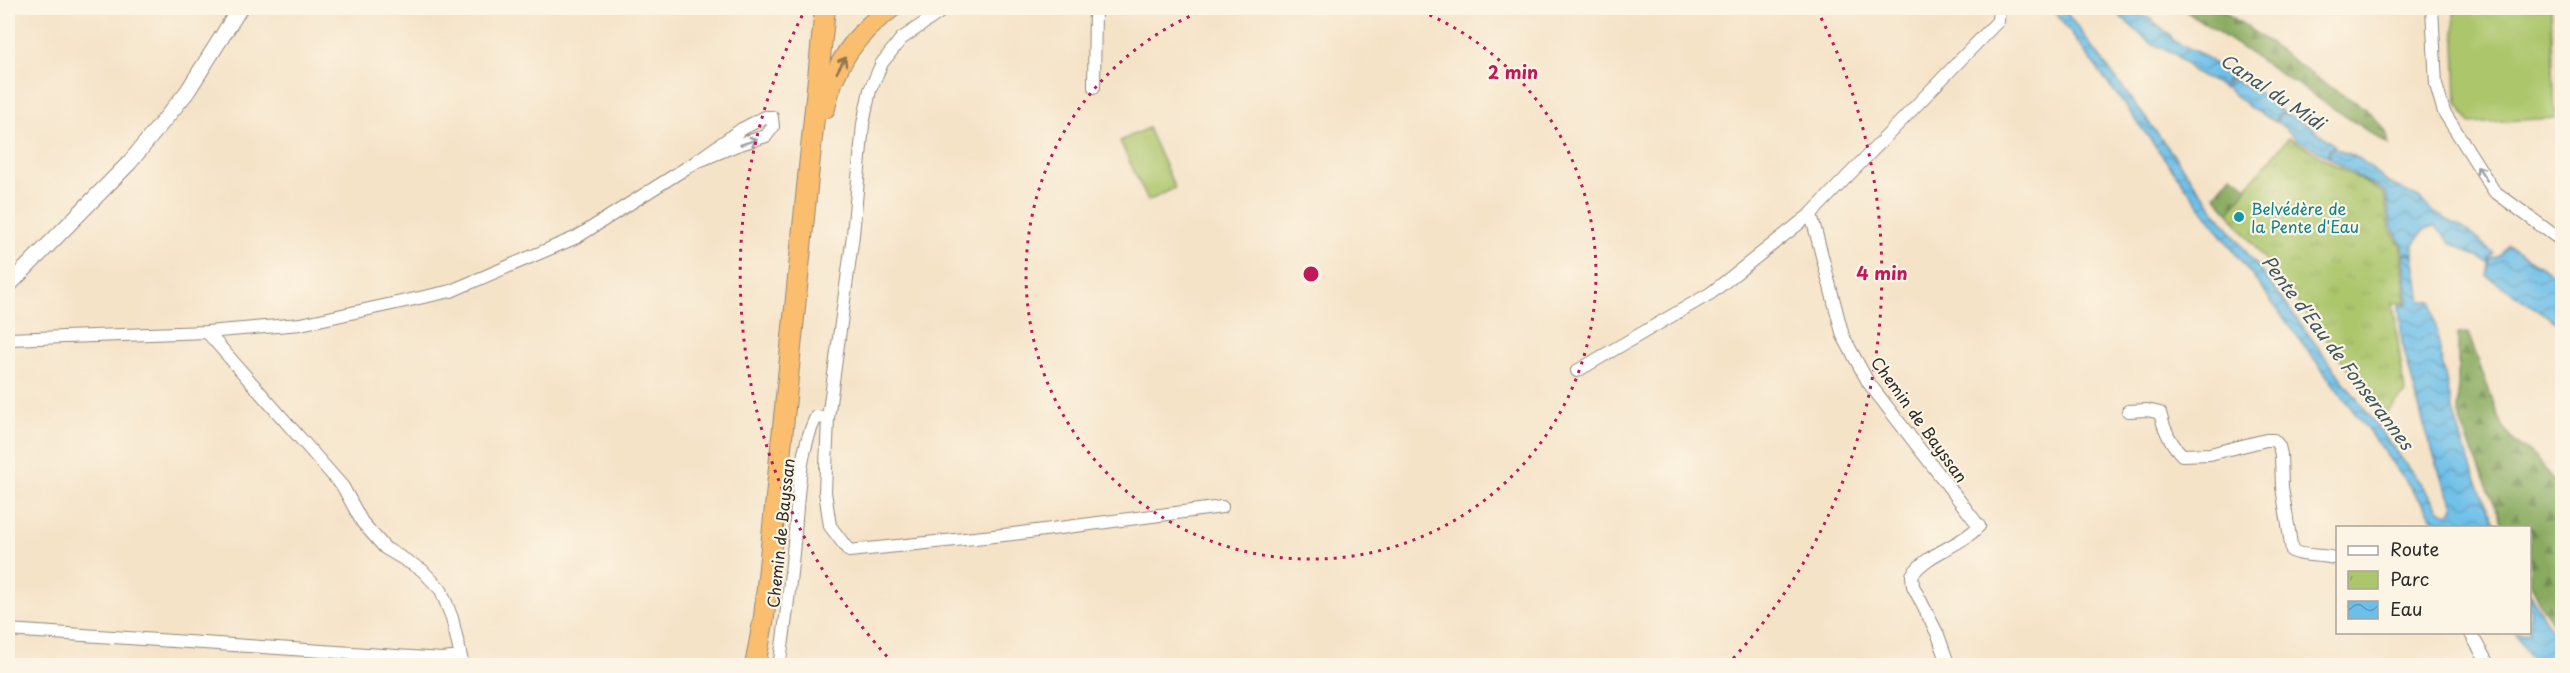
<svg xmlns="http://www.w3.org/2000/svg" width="2570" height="673" font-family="'Playpen Sans',sans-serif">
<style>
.forest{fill:url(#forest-firs);stroke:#5a6b46;stroke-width:1.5}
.park{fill:url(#park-tufts);stroke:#6c784c;stroke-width:1.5}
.garden{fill:#acc66c;stroke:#6c784c;stroke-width:1.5}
.water{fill:url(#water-waves);stroke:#4c758a;stroke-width:1.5}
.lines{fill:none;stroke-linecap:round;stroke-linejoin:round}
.minor-casing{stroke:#90877a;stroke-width:14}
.tertiary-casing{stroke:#90877a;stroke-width:17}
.trunk-casing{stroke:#90877a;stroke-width:22}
.minor{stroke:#fff;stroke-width:12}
.tertiary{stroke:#fff;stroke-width:15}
.trunk{stroke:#fabe6e;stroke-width:20}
.oneway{stroke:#92744c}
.oneway2{stroke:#a0a0a0}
.ring{fill:none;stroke:#c2185b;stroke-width:3;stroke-dasharray:3 6}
.culture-dot{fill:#0f9aa8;stroke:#fcf5e5;stroke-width:2}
.labels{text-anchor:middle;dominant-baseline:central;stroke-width:4.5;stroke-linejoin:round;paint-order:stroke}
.culture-label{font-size:16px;fill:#0d838f;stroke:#fcf5e5;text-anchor:start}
.street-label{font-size:16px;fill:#2b2b2b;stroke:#fcf5e5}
.water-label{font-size:18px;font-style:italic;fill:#3f5764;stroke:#fcf5e5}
.centre{fill:#c2185b;stroke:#fcf5e5;stroke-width:3}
.ring-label{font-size:18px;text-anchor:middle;font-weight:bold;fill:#c2185b;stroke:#fcf5e5;stroke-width:4.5;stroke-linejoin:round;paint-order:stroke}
</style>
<defs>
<pattern id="forest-firs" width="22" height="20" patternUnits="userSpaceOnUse" patternTransform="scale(1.5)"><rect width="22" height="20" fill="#89ab60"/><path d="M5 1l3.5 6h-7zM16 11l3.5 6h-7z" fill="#708b4f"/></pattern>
<pattern id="park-tufts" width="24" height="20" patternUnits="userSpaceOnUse" patternTransform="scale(1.5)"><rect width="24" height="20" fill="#acc66c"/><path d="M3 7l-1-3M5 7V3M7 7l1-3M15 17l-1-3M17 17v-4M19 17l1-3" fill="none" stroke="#94aa5e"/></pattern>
<pattern id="water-waves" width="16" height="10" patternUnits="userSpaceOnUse" patternTransform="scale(1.5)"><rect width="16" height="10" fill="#6dbfe9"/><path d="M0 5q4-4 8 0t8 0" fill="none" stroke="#5a9bbd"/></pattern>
</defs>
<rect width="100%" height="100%" fill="#fcf5e5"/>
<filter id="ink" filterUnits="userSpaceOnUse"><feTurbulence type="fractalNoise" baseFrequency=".0167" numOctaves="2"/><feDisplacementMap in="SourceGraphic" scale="12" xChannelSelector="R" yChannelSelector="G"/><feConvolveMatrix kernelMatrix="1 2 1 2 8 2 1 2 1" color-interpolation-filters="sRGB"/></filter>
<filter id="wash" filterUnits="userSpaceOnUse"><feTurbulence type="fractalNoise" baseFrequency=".008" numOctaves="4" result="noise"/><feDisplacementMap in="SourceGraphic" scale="24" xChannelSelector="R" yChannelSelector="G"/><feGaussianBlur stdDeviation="1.35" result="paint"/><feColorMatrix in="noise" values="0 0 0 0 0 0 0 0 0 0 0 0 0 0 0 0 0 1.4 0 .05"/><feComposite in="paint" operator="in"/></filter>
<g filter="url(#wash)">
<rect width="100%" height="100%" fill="#f5e3c8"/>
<path class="forest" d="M2181 8H2218L2246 26 2328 86 2365 108 2386 131 2389 145Z
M2231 175 2243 183 2251 193 2229 213 2215 195Z
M2468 333 2502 426 2514 441 2535 457 2557 485 2562 486V636L2541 605 2530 582V528L2504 527 2461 424 2458 408V334Z"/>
<path class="park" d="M2289 137 2384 194 2389 228 2401 246 2406 302 2393 303 2405 394 2384 415 2229 213 2250 183Z"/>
<path class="garden" d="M2454 8H2551L2555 118 2470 123 2457 103Z
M1148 128 1175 188 1148 201 1120 141Z"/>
<path class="water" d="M2052 8H2063L2441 511 2447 514 2453 510 2454 505 2442 480 2424 425 2402 342 2399 305 2408 303 2404 256 2409 253 2414 256 2421 301H2432C2444 384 2459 451 2497 527H2440Z
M2127 9 2149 18 2169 34 2173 41 2203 55 2231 77 2225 81 2224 88 2193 71 2174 53 2149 42 2121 17 2122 11Z
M2231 79 2256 90 2278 110 2280 109 2282 112 2277 115 2276 122 2252 109 2226 88 2227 82Z
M2283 113 2309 125 2335 146 2329 149 2328 156 2297 139 2278 122V116Z
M2335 148 2360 159 2387 182 2419 198 2433 212 2464 229 2494 253 2489 258V263L2451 243 2435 226 2425 229 2414 244V255L2409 252 2404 255 2403 246 2391 226 2386 192 2363 180 2329 157 2330 151Z
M2508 245 2562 280V326L2487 276 2490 259 2500 256Z
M2530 593 2562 648V665H2536L2515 633 2530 632Z"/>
</g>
<g filter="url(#ink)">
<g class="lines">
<defs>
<path id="minor" d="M946 8 901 39 882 63 870 90 863 124 853 235 828 418 825 492 830 526 849 551 1013 534 1222 507
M2432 8 2436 85 2444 112 2494 191 2562 241
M1094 87 1095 8
M1811 214 1843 336 1868 382 1979 526C1960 547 1928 552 1912 575L1913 586 1938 635 1949 666
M207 332 343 487 362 522 385 548 422 570 441 590 452 618 463 666
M8 339 207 332 301 324 451 291 577 237 694 163 742 129 765 117H772L773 127 766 136 737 145 694 163
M1577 371 1711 293 1811 214 1998 21 1999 8
M2128 411 2147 410 2160 413C2164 430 2170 443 2182 455L2210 454 2266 440H2274L2279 446 2281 455 2282 487 2292 551C2307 558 2321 553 2338 559
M8 630 442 659 461 657
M2470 632 2489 666
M779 666C786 625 790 584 794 543 798 502 798 454 816 417L828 418"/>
<path id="tertiary" d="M8 286 130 162 187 92 240 8"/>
<path id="trunk" d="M825 108C833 66 857 32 891 8
M755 666 764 617 825 8"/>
</defs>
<use href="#minor" class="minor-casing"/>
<use href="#tertiary" class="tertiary-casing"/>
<use href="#trunk" class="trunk-casing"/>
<use href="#minor" class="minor"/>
<use href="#tertiary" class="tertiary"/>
<use href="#trunk" class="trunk"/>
</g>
<defs><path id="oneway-shaft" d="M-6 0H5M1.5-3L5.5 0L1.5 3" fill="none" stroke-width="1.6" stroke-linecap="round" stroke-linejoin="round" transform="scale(1.5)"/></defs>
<use class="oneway" href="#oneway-shaft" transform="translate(841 65) rotate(-61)"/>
<g class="oneway2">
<use href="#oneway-shaft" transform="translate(749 142) rotate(-18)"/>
<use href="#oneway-shaft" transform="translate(2482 173) rotate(-123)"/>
</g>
</g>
<g class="ring">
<path d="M1413 8A285 285 0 1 1 1209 8"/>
<path d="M893 663A571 571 0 0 1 805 10M1817 10A571 571 0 0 1 1729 663"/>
</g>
<circle class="culture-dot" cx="2239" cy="217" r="6"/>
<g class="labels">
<g class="culture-label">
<text x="2251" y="208">Belvédère de<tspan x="2251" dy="18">la Pente d'Eau</tspan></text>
</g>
<g class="street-label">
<text transform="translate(1920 419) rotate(54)">Chemin de Bayssan</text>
<text transform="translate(780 533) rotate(-84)">Chemin de Bayssan</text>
</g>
<g class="water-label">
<text transform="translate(2273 91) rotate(34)">Canal du Midi</text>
<text transform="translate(2338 352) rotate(53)">Pente d'Eau de Fonserannes</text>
</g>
</g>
<circle cx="1311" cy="274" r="9" class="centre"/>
<g class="ring-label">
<text x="1513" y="79">2 min</text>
<text x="1882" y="280">4 min</text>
</g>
<rect width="2570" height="673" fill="none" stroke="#fcf5e5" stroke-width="30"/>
<rect x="2336" y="526" width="195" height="108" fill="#fcf5e5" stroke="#a8a49b" stroke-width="1.5"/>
<rect x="2348" y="546" width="30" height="9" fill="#ffffff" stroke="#a8a49b" stroke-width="1.5"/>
<text x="2390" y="556" font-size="18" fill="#2b2b2b">Route</text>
<rect x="2348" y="571" width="30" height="18" fill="url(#park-tufts)" stroke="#a8a49b" stroke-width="1.5"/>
<text x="2390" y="586" font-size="18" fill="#2b2b2b">Parc</text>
<rect x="2348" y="601" width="30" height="18" fill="url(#water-waves)" stroke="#a8a49b" stroke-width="1.5"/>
<text x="2390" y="616" font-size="18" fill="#2b2b2b">Eau</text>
</svg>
